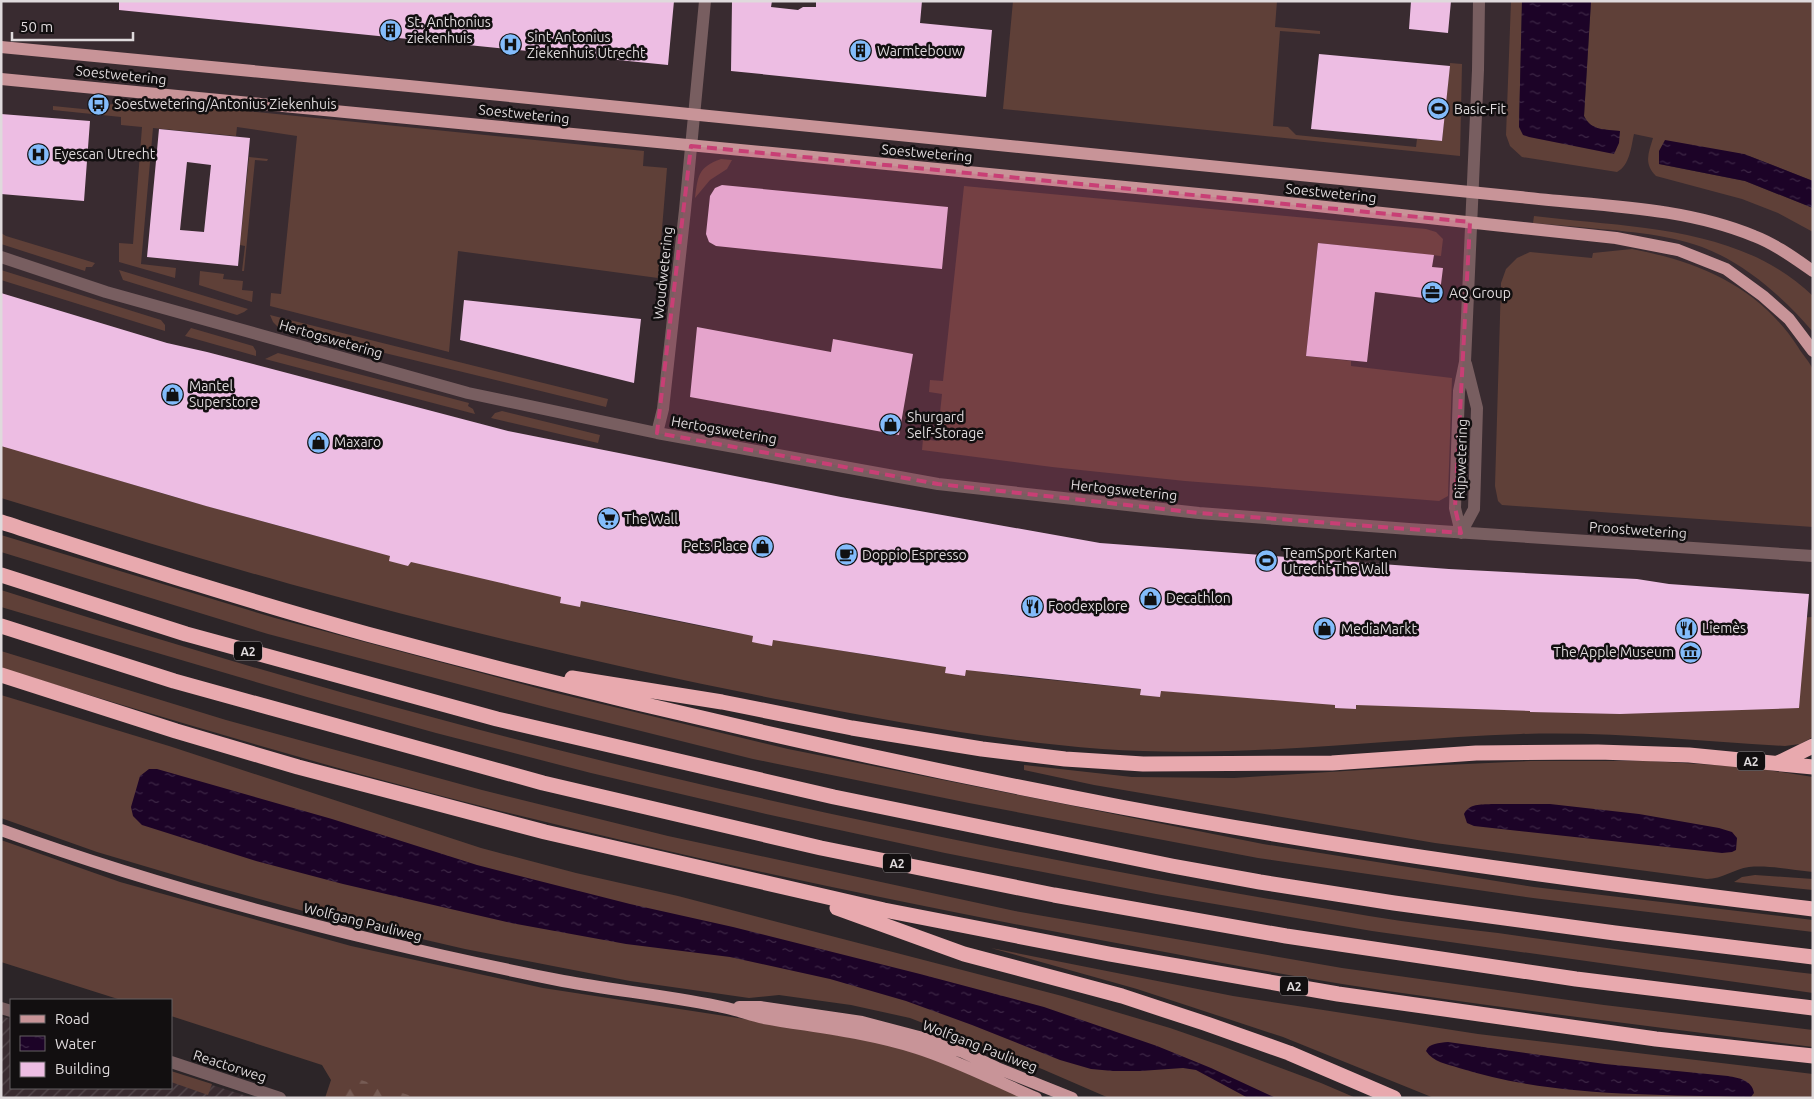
<svg xmlns="http://www.w3.org/2000/svg" width="1814" height="1099" font-family="Ubuntu,sans-serif">
<style>
.built{fill:#392b30}
.industrial{fill:url(#industrial-furrows)}
.grass{fill:#5f4038}
.forest{fill:url(#forest-firs)}
.water{fill:url(#water-ripples)}
.building{fill:#edbde3;fill-rule:evenodd}
.lines{fill:none;stroke-linecap:round;stroke-linejoin:round}
.minor{stroke:#785e60;stroke-width:12}
.major{stroke:#c89498;stroke-width:12}
.highway{stroke:#e8a9ae;stroke-width:15}
.marked{fill:#c83f75;fill-opacity:0.2;stroke:#c83f75;stroke-width:4;stroke-dasharray:10 6;stroke-linejoin:round}
.labels{text-anchor:middle;dominant-baseline:central;stroke-width:5;stroke-linejoin:round;paint-order:stroke}
.shield{fill:#120f10;stroke:#a29d9f;stroke-width:1}
.shield-label{font-size:12px;font-weight:bold;fill:#dfdadc}
.poi-label{font-size:14px;fill:#dfdadc;stroke:#120f10;text-anchor:start}
.street-label{font-size:14px;fill:#dfdadc;stroke:#120f10}
</style>
<defs>
<pattern id="industrial-furrows" width="10" height="10" patternUnits="userSpaceOnUse" patternTransform="scale(1.25)"><rect width="10" height="10" fill="#392b30"/><path d="M-1 1l2-2M0 10L10 0M9 11l2-2" fill="none" stroke="#55494d"/></pattern>
<pattern id="forest-firs" width="22" height="20" patternUnits="userSpaceOnUse" patternTransform="scale(1.25)"><rect width="22" height="20" fill="#5f4038"/><path d="M5 1l3.5 6h-7zM16 11l3.5 6h-7z" fill="#765b54"/></pattern>
<pattern id="water-ripples" width="26" height="14" patternUnits="userSpaceOnUse" patternTransform="scale(1.25)"><rect width="26" height="14" fill="#1c0327"/><path d="M2 4q2-2 4 0t4 0M15 11q2-2 4 0t4 0" fill="none" stroke="#3d2746"/></pattern>
</defs>
<rect width="100%" height="100%" fill="#2c2528"/>
<path class="built" d="M1 1H1813V730L806 677 1 480Z"/>
<path class="industrial" d="M1 1016 11 1019V1088H171V1072L253 1098H1Z"/>
<path class="grass" d="M1013 1H1277L1275 27 1320 31V34L1280 31 1273 126 1288 127 1296 135 1416 147 1417 139 1442 141 1450 63 1462 64 1460 156 1003 109Z
M1511 1H1522L1519 127 1620 131C1605 129 1591 131 1584 116L1591 1H1813V181L1744 154 1659 164 1745 181 1813 208V232L1778 213 1742 199 1656 176C1643 163 1649 152 1653 138L1634 134C1631 147 1630 165 1617 172L1522 157 1510 146 1506 135Z
M147 101 644 151 643 166 667 168 658 278 458 251 449 352 270 306 271 293 281 294 297 136 237 127 236 136 153 128 141 264 176 268 175 278 119 262V243L133 244 142 127 121 125V117L53 110V106L103 111 104 105Z
M249 157 268 159 267 161 255 160 244 271H242L245 246 240 245Z
M721 159 732 160 727 169 710 180 695 198C698 176 698 167 721 159Z
M964 186 1426 229 1436 232 1443 239 1441 256 1318 243 1306 356 1351 361V366L1452 378 1448 496 1439 501 1185 481 1052 467 922 450 923 439 937 441 942 394 929 392 930 380 943 381Z
M1534 216C1628 228 1740 225 1813 296V332C1784 298 1745 263 1702 247 1663 233 1620 231 1579 227 1564 226 1549 224 1533 223Z
M1 233 6 236 95 263 92 267H86L85 271 1 244Z
M1632 249C1700 262 1759 287 1798 347 1802 354 1810 362 1813 370 1814 379 1813 398 1813 408 1813 448 1813 487 1813 527L1502 505 1498 501 1495 486 1501 283 1506 269 1517 258 1530 252 1592 258 1593 253Z
M1 270 161 320 165 325V331L1 280Z
M119 270 248 309 244 312 237 315 123 280Z
M200 271 224 274 223 279 243 281 242 290 253 291 252 302 199 285Z
M270 315 608 399 606 407 278 327 273 322Z
M191 328 253 346 256 351V356L185 336Z
M278 353 469 403 468 406 473 409 475 414 265 359Z
M502 411 600 435 598 443 491 418 495 413Z
M1 445 171 496 290 529 404 559 607 607 715 629 879 657 1022 677 1129 688 1228 696 1741 620 1813 617V737L1800 744 1785 746C1697 741 1609 731 1521 734 1381 739 1242 759 1102 749 997 741 891 721 787 701 620 669 454 629 290 584 193 557 97 527 1 498Z
M1 535 275 618 552 692 788 749 1263 844 1534 887 1813 920V932L1533 898 1258 858 969 803 753 759 549 708 268 634 1 552Z
M1 590C146 636 292 680 439 719 745 801 1057 864 1369 916 1412 923 1455 928 1498 933 1603 948 1708 961 1813 974V993L1372 931 1156 894 945 853 766 814 591 773 436 733 307 697 1 607Z
M1 651 226 720 482 790 668 836 1015 911 1342 968 1604 1005 1813 1030V1047C1656 1027 1498 1008 1342 984 1278 974 1213 961 1149 949 926 909 704 862 485 807 322 766 161 717 1 668Z
M1 695 169 746 481 848 576 873 678 896 1062 996 1170 1028 1222 1046 1321 1083 1356 1098H1109L1042 1069 910 1018 851 1005 779 995 749 998 630 981 465 949 318 915 205 884 97 852 1 818Z
M1531 761H1650L1748 767 1813 777V872C1792 870 1769 865 1749 867 1734 869 1722 879 1707 879L1435 843 1094 785 1024 770V765L1132 777 1234 778 1424 766Z
M1 840 120 882 351 946 543 988 764 1022 892 1045 954 1066 1028 1098H325L331 1080 322 1065 171 1016V1000H121L1 962Z
M1755 875 1813 879V890L1734 882 1742 877Z
M991 948 1233 996 1478 1034 1813 1074V1098H1434L1283 1037 1137 989Z
M171 1071 212 1084 208 1095 171 1082Z"/>
<path class="forest" d="M348 1076 418 1098H340Z"/>
<path class="water" d="M1522 1H1591L1584 116C1591 131 1605 129 1620 131L1619 143 1614 154 1529 137 1523 135 1519 127Z
M1665 140 1744 154 1813 181V208L1745 181 1659 164V151Z
M149 769H157L332 819 477 865 630 904 733 927 920 974 1044 1007 1157 1046 1211 1068 1276 1098H1248L1196 1070 1183 1068 1140 1071H1113L1091 1069 1060 1060 972 1025 906 1001 830 979 730 957 626 944 511 923 343 884 256 861 142 825 133 816 131 807 140 776Z
M1491 804H1550L1639 814 1719 828 1732 832 1737 838 1736 850 1732 852 1722 853 1474 826 1467 823 1464 814C1470 803 1480 805 1491 804Z
M1448 1042 1605 1064 1728 1076C1739 1078 1752 1080 1754 1093L1751 1097H1746C1651 1094 1551 1097 1459 1068 1447 1064 1433 1062 1426 1051 1429 1043 1439 1043 1448 1042Z"/>
<path class="building" d="M119 1H674L668 65 119 10Z
M732 1H772L771 7 798 10 803 7H816V1H922L920 23 992 30 986 97 731 71Z
M1411 1H1451L1448 33 1409 29Z
M1319 54 1450 66 1442 141 1311 129Z
M1 114 90 121 84 201 1 194Z
M159 129 250 138 238 266 147 257ZM187 162 211 165 204 232 180 230Z
M722 185 948 207 942 269 716 246 709 242 706 234 710 196 715 188Z
M1318 243 1434 255 1432 267 1443 268 1439 300 1375 292 1367 362 1306 356Z
M1 293 167 343 207 352 508 431 841 497 1100 543 1449 569 1637 579 1669 584 1809 594 1799 708 1620 714 1530 712V711L1356 705V709L1335 708V705L1161 691 1160 697 1140 695 1141 689 966 670 965 676 945 673 946 667 773 640 772 646 752 642 753 636 581 601 580 607 560 603 561 597 411 562 408 566 389 561 390 556 206 506 1 446Z
M464 300 641 319 634 383 460 340Z
M697 327 831 352 833 339 913 354 899 435 690 397Z"/>
<g class="lines">
<path class="minor" d="M1 257 106 292 468 393 657 433 938 484 1199 513 1409 529 1813 556
M657 433 663 409 685 210 705 1
M1461 533 1455 508 1459 391 1465 362 1478 70 1479 1
M1461 533 1474 509 1477 408 1466 364
M1 1008 11 1011
M171 1062 280 1098"/>
<path class="major" d="M1 47 409 86 1520 197C1597 206 1682 206 1754 236 1775 244 1794 258 1813 271
M1 79 1261 200 1616 238 1678 250 1726 269 1763 296 1789 319 1813 351
M1 830C184 896 372 943 563 981 617 991 673 996 727 1008 740 1011 751 1015 764 1018 815 1027 867 1032 917 1048 958 1061 996 1081 1036 1098
M739 1007H760L862 1022 919 1037 963 1052 997 1068 1072 1098"/>
<path class="highway" d="M1 522C123 561 244 600 367 634 616 701 868 759 1121 807 1350 850 1581 881 1813 909
M1 575 186 634 497 719 834 797 1172 866 1260 882 1394 903 1615 933 1813 957
M1 626 174 681 543 783 821 848 1054 895 1286 936 1576 979 1813 1008
M1 675 176 731 298 767 420 799 545 832 884 910 1109 954 1338 994 1656 1039 1813 1056
M572 678 722 702 852 728 982 749 1065 759 1143 764 1332 763 1476 753 1598 752 1689 755 1813 767
M1778 763 1813 746
M837 908 964 954 1122 996 1204 1023 1289 1053 1394 1098"/>
</g>
<path class="marked" d="M691 146 1470 222 1455 508 1461 533 1199 513 938 484 657 433Z"/>
<defs>
<symbol id="building-disc" viewBox="-11 -11 22 22"><circle r="9.5" fill="#83bcfb" stroke="#120f10"/><path d="M-4-6H4V6H1V3H-1V6H-4ZM-2.5-4.3h1.7v1.8h-1.7ZM.8-4.3h1.7v1.8H.8ZM-2.5-1h1.7V.8h-1.7ZM.8-1h1.7V.8H.8Z" fill="#111"/></symbol>
<symbol id="hospital-disc" viewBox="-11 -11 22 22"><circle r="9.5" fill="#83bcfb" stroke="#120f10"/><path d="M-5-5h3v3.5h4V-5h3V5h-3V1.5h-4V5h-3Z" fill="#111"/></symbol>
<symbol id="bus-disc" viewBox="-11 -11 22 22"><circle r="9.5" fill="#83bcfb" stroke="#120f10"/><path d="M-5-6H5V4H4V6H2V4H-2V6H-4V4H-5ZM-3.5-4V0h7V-4ZM-3.5 1.2v1.5H-2V1.2ZM2 1.2v1.5H3.5V1.2Z" fill="#111"/></symbol>
<symbol id="stadium-disc" viewBox="-11 -11 22 22"><circle r="9.5" fill="#83bcfb" stroke="#120f10"/><path d="M0-5a6.5 5 0 1 0 0 10a6.5 5 0 1 0 0-10ZM-3.5-1.8h7v3.6h-7Z" fill="#111"/></symbol>
<symbol id="office-disc" viewBox="-11 -11 22 22"><circle r="9.5" fill="#83bcfb" stroke="#120f10"/><path d="M-6-3h4V-5.5h4V-3h4V5H-6ZM-1-4.5V-3h2v-1.5ZM-6 0V1H6V0Z" fill="#111"/></symbol>
<symbol id="shop-disc" viewBox="-11 -11 22 22"><circle r="9.5" fill="#83bcfb" stroke="#120f10"/><path d="M-5-2.5h2.3a2.7 3.5 0 0 1 5.4 0H5L5.5 6h-11ZM-1.5-2.5h3a1.5 2.3 0 0 0-3 0Z" fill="#111"/></symbol>
<symbol id="supermarket-disc" viewBox="-11 -11 22 22"><circle r="9.5" fill="#83bcfb" stroke="#120f10"/><path d="M-6-5.5h2.5l.6 2H6L4.5 2H-2.5L-4.4-4H-6ZM-1.5 3.2a1.3 1.3 0 1 0 .1 0ZM3 3.2a1.3 1.3 0 1 0 .1 0Z" fill="#111"/></symbol>
<symbol id="cafe-disc" viewBox="-11 -11 22 22"><circle r="9.5" fill="#83bcfb" stroke="#120f10"/><path d="M-5.5-4.5H6V0H3Q3 3.5 0 3.5H-2.5Q-5.5 3.5-5.5 0ZM3-3.2v2h1.7v-2ZM-6 4.5H4V6H-6Z" fill="#111"/></symbol>
<symbol id="restaurant-disc" viewBox="-11 -11 22 22"><circle r="9.5" fill="#83bcfb" stroke="#120f10"/><path d="M-5-6h1v4h1v-4h1v4h1v-4h1v5L-1.5 .5V6h-2V.5L-5-1ZM5-6V6H3V1.5H1.5Q1.5-4 5-6Z" fill="#111"/></symbol>
<symbol id="museum-disc" viewBox="-11 -11 22 22"><circle r="9.5" fill="#83bcfb" stroke="#120f10"/><path d="M0-6L6-3V-2H-6V-3ZM-5-1h2V3h-2ZM-1-1h2V3h-2ZM3-1h2V3H3ZM-6 4H6V6H-6Z" fill="#111"/></symbol>
</defs>
<g fill-rule="evenodd">
<use href="#building-disc" x="378" y="18" width="25" height="25"/>
<use href="#hospital-disc" x="498" y="32" width="25" height="25"/>
<use href="#building-disc" x="848" y="38" width="25" height="25"/>
<use href="#bus-disc" x="86" y="92" width="25" height="25"/>
<use href="#stadium-disc" x="1426" y="96" width="25" height="25"/>
<use href="#hospital-disc" x="26" y="142" width="25" height="25"/>
<use href="#office-disc" x="1420" y="280" width="25" height="25"/>
<use href="#shop-disc" x="160" y="382" width="25" height="25"/>
<use href="#shop-disc" x="878" y="412" width="25" height="25"/>
<use href="#shop-disc" x="306" y="430" width="25" height="25"/>
<use href="#supermarket-disc" x="596" y="506" width="25" height="25"/>
<use href="#shop-disc" x="750" y="534" width="25" height="25"/>
<use href="#cafe-disc" x="834" y="542" width="25" height="25"/>
<use href="#stadium-disc" x="1254" y="548" width="25" height="25"/>
<use href="#shop-disc" x="1138" y="586" width="25" height="25"/>
<use href="#restaurant-disc" x="1020" y="594" width="25" height="25"/>
<use href="#restaurant-disc" x="1674" y="616" width="25" height="25"/>
<use href="#shop-disc" x="1312" y="616" width="25" height="25"/>
<use href="#museum-disc" x="1678" y="640" width="25" height="25"/>
</g>
<g class="labels">
<g class="shield">
<rect x="234" y="641.5" width="28" height="19" rx="4"/>
<rect x="1737" y="751.5" width="28" height="19" rx="4"/>
<rect x="883" y="853.5" width="28" height="19" rx="4"/>
<rect x="1280" y="976.5" width="28" height="19" rx="4"/>
</g>
<g class="shield-label">
<text x="248" y="651">A2</text>
<text x="1751" y="761">A2</text>
<text x="897" y="863">A2</text>
<text x="1294" y="986">A2</text>
</g>
<g class="poi-label">
<text x="407" y="22">St. Anthonius<tspan x="407" dy="16">ziekenhuis</tspan></text>
<text x="527" y="37">Sint Antonius<tspan x="527" dy="16">Ziekenhuis Utrecht</tspan></text>
<text x="877" y="51">Warmtebouw</text>
<text x="114" y="104">Soestwetering/Antonius Ziekenhuis</text>
<text x="1454" y="109">Basic-Fit</text>
<text x="54" y="154">Eyescan Utrecht</text>
<text x="1449" y="293">AQ Group</text>
<text x="189" y="386">Mantel<tspan x="189" dy="16">Superstore</tspan></text>
<text x="907" y="417">Shurgard<tspan x="907" dy="16">Self-Storage</tspan></text>
<text x="334" y="442">Maxaro</text>
<text x="624" y="519">The Wall</text>
<text x="747" y="546" text-anchor="end">Pets Place</text>
<text x="1283" y="553">TeamSport Karten<tspan x="1283" dy="16">Utrecht The Wall</tspan></text>
<text x="862" y="555">Doppio Espresso</text>
<text x="1166" y="598">Decathlon</text>
<text x="1048" y="606">Foodexplore</text>
<text x="1702" y="628">Liemès</text>
<text x="1341" y="629">MediaMarkt</text>
<text x="1674" y="652" text-anchor="end">The Apple Museum</text>
</g>
<g class="street-label">
<text transform="translate(121 75) rotate(6)">Soestwetering</text>
<text transform="translate(524 114) rotate(6)">Soestwetering</text>
<text transform="translate(927 153) rotate(5)">Soestwetering</text>
<text transform="translate(1331 193) rotate(6)">Soestwetering</text>
<text transform="translate(663 273) rotate(-84)">Woudwetering</text>
<text transform="translate(331 339) rotate(16)">Hertogswetering</text>
<text transform="translate(724 430) rotate(10)">Hertogswetering</text>
<text transform="translate(1461 459) rotate(-88)">Rijpwetering</text>
<text transform="translate(1124 490) rotate(6)">Hertogswetering</text>
<text transform="translate(1638 530) rotate(4)">Proostwetering</text>
<text transform="translate(363 922) rotate(14)">Wolfgang Pauliweg</text>
<text transform="translate(980 1046) rotate(21)">Wolfgang Pauliweg</text>
<text transform="translate(230 1066) rotate(18)">Reactorweg</text>
</g>
</g>
<rect width="1814" height="1099" fill="none" stroke="#dfdadc" stroke-width="5"/>
<rect x="10" y="999" width="162" height="90" fill="#120f10" stroke="#646062"/>
<rect x="20" y="1015" width="25" height="8" fill="#c89498" stroke="#646062"/>
<text x="55" y="1024" font-size="15" fill="#dfdadc">Road</text>
<rect x="20" y="1036" width="25" height="15" fill="url(#water-ripples)" stroke="#646062"/>
<text x="55" y="1049" font-size="15" fill="#dfdadc">Water</text>
<rect x="20" y="1062" width="25" height="15" fill="#edbde3" stroke="#646062"/>
<text x="55" y="1074" font-size="15" fill="#dfdadc">Building</text>
<path d="M12 32v8h121v-8" fill="none" stroke="#dfdadc" stroke-width="2.5"/>
<text x="20" y="32" font-size="15" fill="#dfdadc" stroke="#120f10" stroke-width="4" paint-order="stroke">50 m</text>
</svg>
